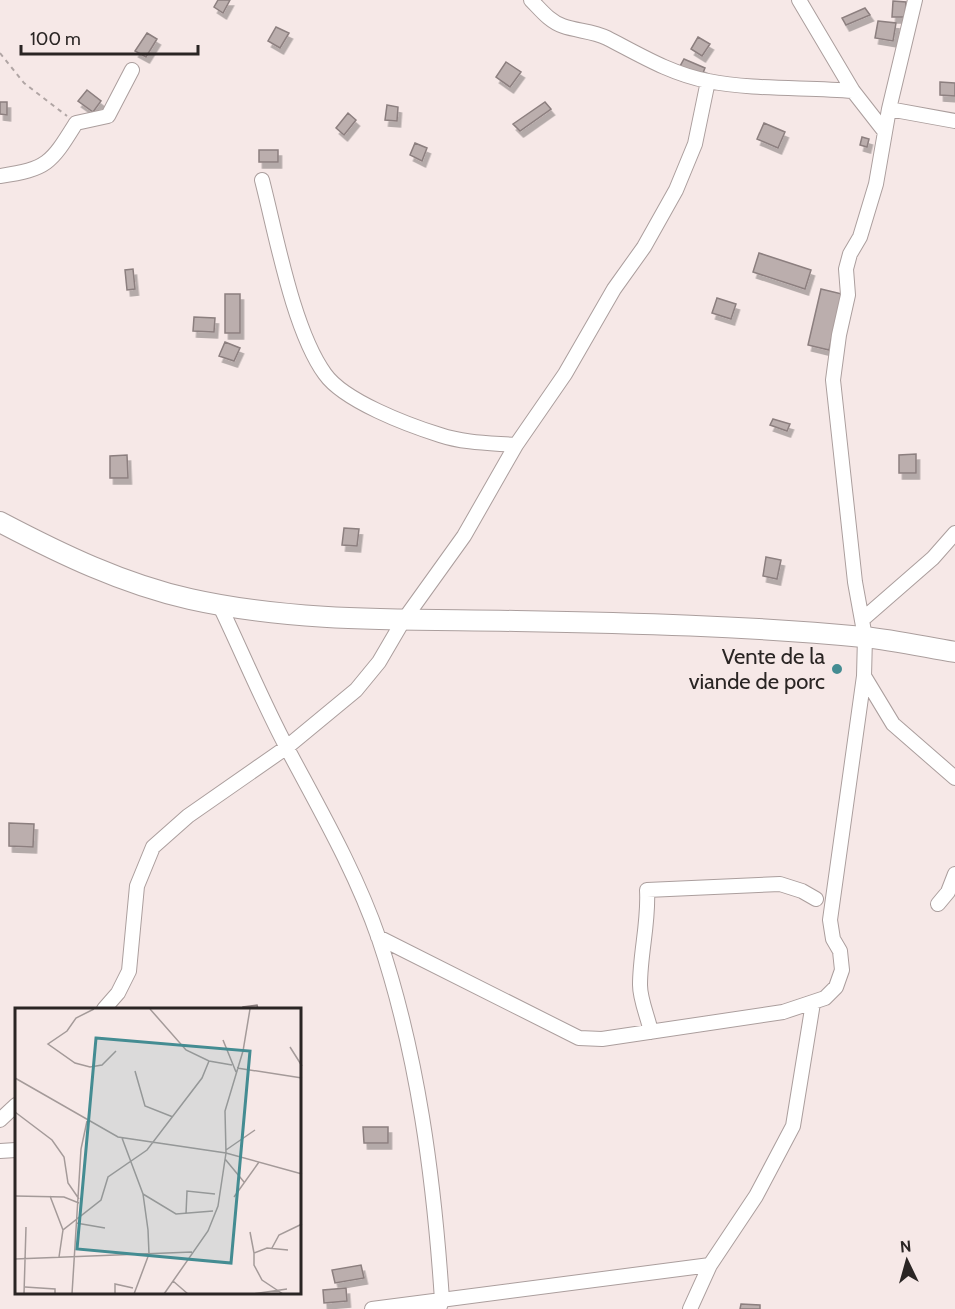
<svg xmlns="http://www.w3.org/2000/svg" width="955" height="1309" font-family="Cabin,sans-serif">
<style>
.building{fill:#bbaead;stroke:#8c7f7f;stroke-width:1.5;filter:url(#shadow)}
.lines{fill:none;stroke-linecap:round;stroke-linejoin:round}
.street-casing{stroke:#ab9e9d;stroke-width:16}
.secondary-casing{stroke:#ab9e9d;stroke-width:22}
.path{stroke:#b0a5a4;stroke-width:2;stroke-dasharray:4.5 4.5;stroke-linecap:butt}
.street{stroke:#fff;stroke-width:14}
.secondary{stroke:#fff;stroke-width:20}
.poi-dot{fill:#448c92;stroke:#f6e8e7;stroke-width:2}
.labels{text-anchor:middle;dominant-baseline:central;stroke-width:4.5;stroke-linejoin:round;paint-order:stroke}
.poi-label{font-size:22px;fill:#2a2524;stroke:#f6e8e7;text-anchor:end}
.inset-road{fill:none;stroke:#a49a99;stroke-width:1.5}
.view{fill:#448c92;fill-opacity:0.15;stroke:#448c92;stroke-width:3}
.inset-edge{fill:none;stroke:#2a2524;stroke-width:3}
</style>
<defs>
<filter id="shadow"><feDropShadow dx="3.5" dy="6" stdDeviation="0" flood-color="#0004"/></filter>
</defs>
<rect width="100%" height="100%" fill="#f6e8e7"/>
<path class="building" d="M218 0H230L223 13 214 7Z
M893 1 906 2 905 17H892Z
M865 8 870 15 846 25 842 18Z
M878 21 896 23 893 41 875 38Z
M276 27 289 33 280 48 268 41Z
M147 33 157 39 146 57 135 51Z
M698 37 710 44 702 56 691 49Z
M684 59 705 68 701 78 679 68Z
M506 62 521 72 510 87 496 77Z
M940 82 955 83V96L940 95Z
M87 90 101 101 93 112 78 101Z
M0 102H7V115L0 114Z
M545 102 551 109 520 131 513 124Z
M387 105 398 107 397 121 385 120Z
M348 113 356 120 344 135 336 128Z
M764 123 785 132 778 148 757 139Z
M862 137 869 139 867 147 860 145Z
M415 143 427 148 422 161 410 155Z
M259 150H278V162H259Z
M759 253 811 270 805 289 753 272Z
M133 269 135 289 127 290 125 270Z
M821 289 842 294 829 350 808 345Z
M225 294H240V333H225Z
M717 298 736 304 731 319 712 313Z
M194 317 215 318 214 332 193 331Z
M225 342 240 348 234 361 219 356Z
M773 419 790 424 787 431 770 425Z
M916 454V473H899V455Z
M127 455 128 478H110V456Z
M344 528 359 529 357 546 342 545Z
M766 557 781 560 777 579 763 576Z
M9 823 34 824 33 847 9 846Z
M257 1005 258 1009H243V1007Z
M363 1127H388V1143H364Z
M361 1265 364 1278 335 1283 332 1270Z
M346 1288 347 1301 324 1303 323 1290Z
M741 1304 760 1305V1309H740Z"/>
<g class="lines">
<defs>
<path id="street" d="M531 0C541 10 549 21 563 26 577 31 593 31 607 38 640 55 671 74 708 81 753 90 807 87 853 91
M799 0 853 91 885 132
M889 109 955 121
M0 176C48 169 51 163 76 123L108 116 132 70
M262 180C276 234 293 330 325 374 344 401 408 425 440 435 464 443 491 443 516 445
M219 604C242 652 262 701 287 748 320 810 356 872 379 939 418 1055 434 1179 442 1300L439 1309
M863 619 933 558 955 533
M864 676 893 724 955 778
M938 904 948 892 955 874
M378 937 579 1038 602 1039 783 1012 825 998 836 987 842 970 840 951 833 939 830 920 864 676 865 637 855 582 833 380 839 335 848 295 846 269 850 254 860 237 876 184 889 109 915 0
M104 1009 118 993 129 971 137 886 153 847 188 816 287 747 356 690 379 662 403 621 464 536 516 445 565 374 614 289 644 247 676 190 695 144 708 81
M651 1032C648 1017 640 1000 640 985 640 953 649 922 647 890L780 884 802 891 816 899
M0 1120 16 1105
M0 1151 16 1150
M372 1309 710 1265
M690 1309 710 1265 756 1196 793 1126 813 1003"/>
<path id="secondary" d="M0 522C61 554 123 584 190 599 297 623 408 619 516 621 632 623 749 626 863 637 894 640 925 647 955 652"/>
</defs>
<use href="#street" class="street-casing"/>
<use href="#secondary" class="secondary-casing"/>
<path class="path" d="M0 53 24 83 67 116"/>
<use href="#street" class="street"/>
<use href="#secondary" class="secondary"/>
</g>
<circle class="poi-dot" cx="837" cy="669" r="6"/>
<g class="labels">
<g class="poi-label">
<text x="825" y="656">Vente de la<tspan x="825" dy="25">viande de porc</tspan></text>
</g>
</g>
<g transform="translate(15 1008)">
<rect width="286" height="286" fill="#f6e8e7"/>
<path class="inset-road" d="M79 1 61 10 52 23 33 36 60 55 75 59 87 57 101 43M135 1 171 42 194 53 217 57M208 32 221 64M275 39 287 58M222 60 287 70M120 63 130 98 158 109M0 70 103 129 211 145 287 166M0 104 37 132 49 149 53 175 64 191M107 130 128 186 133 222 134 246 119 286M211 142 240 122M210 151 229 174M128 186 161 206 198 203M0 188 49 189 64 195M35 188 48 222M219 189 244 154M171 206 172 183 200 186M61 215 90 220M235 224 239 245M257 240 264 227 287 216M44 249 48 222 86 192 93 169 132 142 187 70 194 53M0 251 177 244M158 273 173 286M10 279 40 281V286M9 286 11 219M57 286 66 141 72 113M100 286V276L118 280M149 286 193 223 203 198 211 145 210 103 228 43 235 1M238 286 272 281M268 286 247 272 239 257V245L252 240 273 242"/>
<path class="view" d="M81 30 235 43 216 255 62 241Z"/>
<rect width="286" height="286" class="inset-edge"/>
</g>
<g transform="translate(907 1261) rotate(355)" stroke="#f6e8e7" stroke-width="4.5" paint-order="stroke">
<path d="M0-4.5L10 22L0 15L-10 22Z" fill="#2a2524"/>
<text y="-9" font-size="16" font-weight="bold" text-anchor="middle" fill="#2a2524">N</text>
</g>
<path d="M21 45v9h177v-9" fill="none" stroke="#2a2524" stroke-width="3"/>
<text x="30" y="45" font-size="18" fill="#2a2524" stroke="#f6e8e7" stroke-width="4.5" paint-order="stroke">100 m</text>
</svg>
